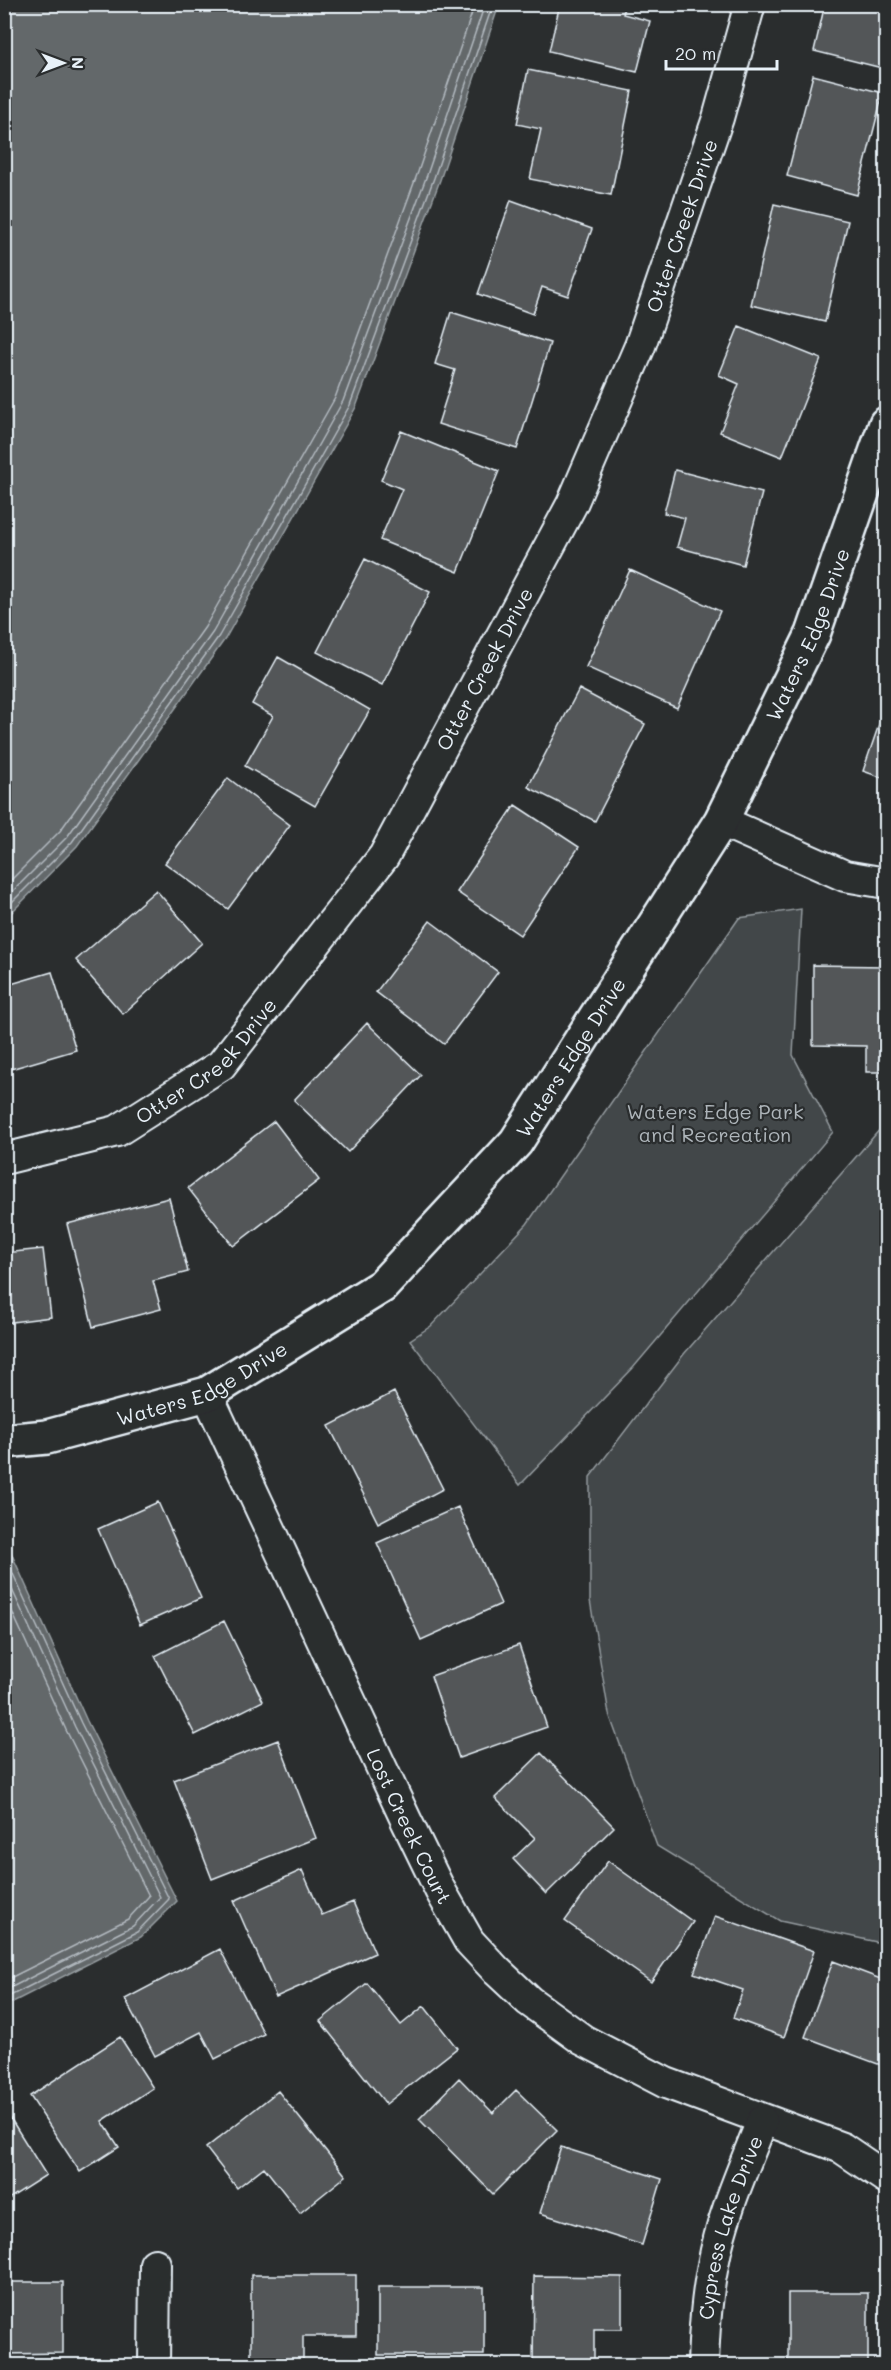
<svg xmlns="http://www.w3.org/2000/svg" width="891" height="2370" font-family="Mali,sans-serif">
<style>
.green{fill:#424648;stroke:#959ca0;stroke-width:1.5}
.water{fill:#63686b;stroke:#989fa3;stroke-width:1.5}
.lines{fill:none;stroke-linecap:round;stroke-linejoin:round}
.shore{stroke:#b3bac0;stroke-width:1.5}
.building{fill:#535759;stroke:#e8f1f8;stroke-width:1.5}
.street-casing{stroke:#e8f1f8;stroke-width:34}
.secondary-casing{stroke:#e8f1f8;stroke-width:38}
.street{stroke:#2a2d2e;stroke-width:30}
.secondary{stroke:#2a2d2e;stroke-width:33}
.labels{text-anchor:middle;dominant-baseline:central;stroke-width:4.5;stroke-linejoin:round;paint-order:stroke}
.street-label{font-size:20px;fill:#e8f1f8;stroke:#2a2d2e}
.park-label{font-size:20px;fill:#aeb5ba;stroke:#2a2d2e}
</style>
<rect width="100%" height="100%" fill="#2a2d2e"/>
<filter id="ink" filterUnits="userSpaceOnUse"><feTurbulence type="fractalNoise" baseFrequency=".0167" numOctaves="2"/><feDisplacementMap in="SourceGraphic" scale="12" xChannelSelector="R" yChannelSelector="G"/><feConvolveMatrix kernelMatrix="1 2 1 2 8 2 1 2 1" color-interpolation-filters="sRGB"/></filter>
<g filter="url(#ink)">
<path class="green" d="M801 909 793 1055 833 1132 633 1368 520 1485 410 1340 431 1326 527 1224 739 918Z
M886 1126V1944L780 1921 657 1846 609 1714 590 1600V1477L684 1354 882 1127Z"/>
<path class="water" d="M5 4 499 5 440 180 356 407 225 639 77 846 5 919Z
M5 1546H8L87 1721 177 1901 141 1937 5 2006Z"/>
<g class="lines">
<path class="shore" d="M4 887 60 831 205 627 335 398 418 172 475 4
M4 900 67 837 213 632 343 401 427 175 485 4
M4 910 72 842 219 636 350 405 434 178 493 4
M4 1554 81 1723 169 1899 137 1932 4 1999
M4 1572 75 1727 160 1897 133 1926 4 1991
M4 1594 66 1730 149 1896 128 1919 4 1981"/>
</g>
<path class="building" d="M560 4H626L623 14 650 21 637 72 549 51Z
M825 4H886V69L814 51Z
M528 70 632 91 611 195 530 179 541 129 517 124Z
M813 75 883 93 857 195 787 176Z
M511 200 592 229 568 296 542 287 533 314 478 294Z
M774 204 848 221 825 322 751 305Z
M451 312 550 343 517 449 438 424 455 370 435 364Z
M739 326 821 359 782 457 720 432 739 384 719 375Z
M401 431 499 471 458 572 380 540 402 489 381 480Z
M675 470 762 493 743 565 677 547 685 518 664 513Z
M365 559 430 592 382 685 317 652Z
M630 570 720 611 677 708 586 667Z
M278 657 370 710 315 806 245 766 273 716 252 704Z
M579 689 645 724 595 821 528 787Z
M886 704V779L863 771Z
M228 778 290 825 228 909 165 863Z
M515 805 579 847 520 935 457 892Z
M156 890 202 943 123 1014 76 960Z
M430 921 498 972 444 1044 376 992Z
M813 965 886 966V1072H866V1046L813 1045Z
M52 972 76 1050 4 1071V986Z
M367 1023 421 1075 348 1152 294 1100Z
M274 1121 319 1180 233 1246 188 1188Z
M169 1198 188 1272 153 1281 161 1309 93 1327 67 1224Z
M43 1249 51 1317 4 1323V1253Z
M394 1392 443 1489 378 1523 329 1426Z
M158 1502 201 1598 140 1625 98 1529Z
M458 1507 501 1604 421 1640 377 1543Z
M224 1621 263 1701 195 1735 155 1656Z
M519 1645 547 1727 459 1758 431 1676Z
M278 1740 316 1838 212 1879 174 1780Z
M541 1753 614 1827 546 1894 513 1859 535 1838 495 1798Z
M608 1861 693 1922 651 1982 565 1921Z
M302 1870 322 1915 353 1902 375 1953 276 1997 234 1901Z
M715 1916 814 1951 784 2037 733 2018 743 1990 694 1973Z
M220 1949 264 2034 215 2059 201 2032 155 2056 125 1999Z
M833 1961 886 1981V2067L805 2037Z
M367 1983 401 2025 424 2006 457 2048 386 2104 320 2021Z
M120 2037 153 2088 102 2121 119 2147 80 2172 30 2096Z
M459 2078 493 2113 516 2090 557 2130 493 2194 419 2119Z
M278 2091 346 2176 300 2213 264 2167 237 2188 206 2148Z
M4 2108 46 2175 4 2202Z
M561 2147 662 2179 642 2245 540 2213Z
M251 2275H356V2336H303V2364H251Z
M534 2276 622 2277V2329H594V2366H533Z
M4 2282H63V2353L4 2354Z
M378 2287H484V2355H378Z
M788 2293H868V2366H788Z"/>
<g class="lines">
<defs>
<g id="street">
<path d="M721 821 845 876 886 883"/>
<path id="s1" d="M4 1159 117 1131 221 1065 384 856 572 504 640 346 718 118 750 4"/>
<path id="s2" d="M207 1394 406 1820 440 1890 469 1941 497 1971 529 2001 583 2040 666 2083 842 2148 886 2178"/>
<path d="M154 2366 155 2264"/>
<path id="s3" d="M703 2366C704 2332 706 2298 713 2265 722 2215 744 2167 762 2121"/>
</g>
<g id="secondary">
<path id="s4" d="M4 1441 47 1437 207 1394 382 1286 516 1142 721 821 813 634 886 424"/>
</g>
</defs>
<use href="#street" class="street-casing"/>
<use href="#secondary" class="secondary-casing"/>
<use href="#street" class="street"/>
<use href="#secondary" class="secondary"/>
</g>
</g>
<g class="labels">
<g class="street-label">
<text stroke="none"><textPath href="#s1" startOffset="1203">Otter Creek Drive</textPath></text>
<text stroke="none"><textPath href="#s4" startOffset="1198">Waters Edge Drive</textPath></text>
<text stroke="none"><textPath href="#s1" startOffset="717">Otter Creek Drive</textPath></text>
<text stroke="none"><textPath href="#s4" startOffset="712">Waters Edge Drive</textPath></text>
<text stroke="none"><textPath href="#s1" startOffset="231">Otter Creek Drive</textPath></text>
<text stroke="none"><textPath href="#s4" startOffset="208">Waters Edge Drive</textPath></text>
<text stroke="none"><textPath href="#s2" startOffset="477">Lost Creek Court</textPath></text>
<text stroke="none"><textPath href="#s3" startOffset="142">Cypress Lake Drive</textPath></text>
</g>
<g class="park-label">
<text x="715" y="1111">Waters Edge Park<tspan x="715" dy="23">and Recreation</tspan></text>
</g>
</g>
<rect width="891" height="2370" fill="none" stroke="#2a2d2e" stroke-width="24"/>
<rect x="12" y="12" width="867" height="2346" fill="none" stroke="#e8f1f8" stroke-width="2" filter="url(#ink)"/>
<g transform="translate(63 63) rotate(90)" stroke="#2a2d2e" stroke-width="4.5" paint-order="stroke">
<path d="M0-4.5L10 22L0 15L-10 22Z" fill="#e8f1f8"/>
<text y="-9" font-size="16" font-weight="bold" text-anchor="middle" fill="#e8f1f8">N</text>
</g>
<path d="M666 60v9h111v-9" fill="none" stroke="#e8f1f8" stroke-width="3"/>
<text x="675" y="60" font-size="18" fill="#e8f1f8" stroke="#2a2d2e" stroke-width="4.5" paint-order="stroke">20 m</text>
</svg>
